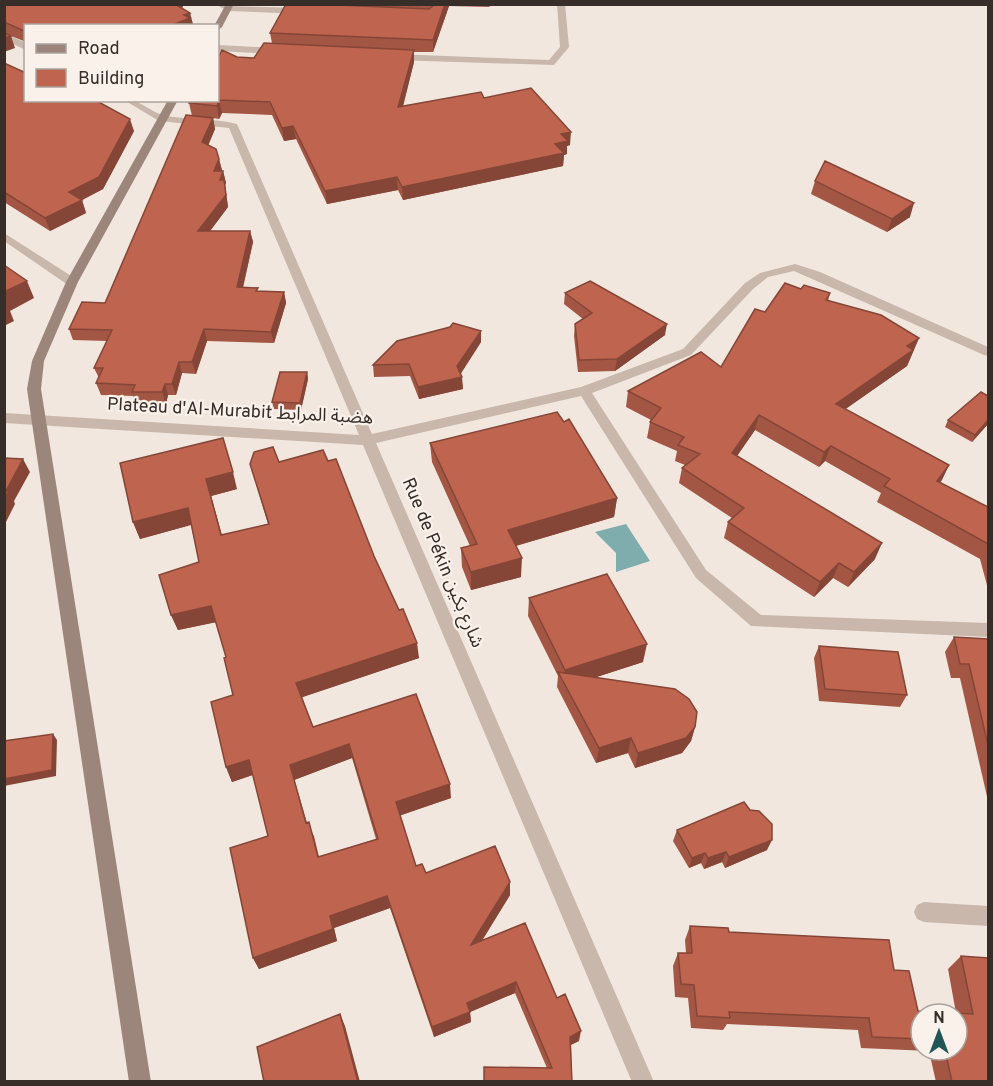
<svg xmlns="http://www.w3.org/2000/svg" width="993" height="1086" font-family="Overpass,'Noto Sans Arabic',sans-serif">
<style>
.water{fill:#7facac}
.lines{fill:none;stroke-linecap:round;stroke-linejoin:round}
.lane{fill:#c8b7aa;fill-rule:evenodd}
.street{fill:#c8b7aa;fill-rule:evenodd}
.secondary{fill:#9c867c;fill-rule:evenodd}
.wall{fill:#a35644;fill-rule:evenodd}
.shaded-wall{fill:#854637}
.building{fill:#be644f;stroke:#854637;stroke-width:1.5;fill-rule:evenodd}
.labels{text-anchor:middle;dominant-baseline:central;stroke-width:4.5;stroke-linejoin:round;paint-order:stroke}
.street-label{font-size:18px;fill:#372d29;stroke:#f9f1ea}
</style>
<rect width="100%" height="100%" fill="#f1e7de"/>
<path class="water" d="M626 524 650 561 616 572V553L595 532Z"/>
<g class="lines">
<path class="lane" d="M225 6 304 8 308 11 304 14 228 11 225 10Z"/>
<path class="street" d="M215 4H227L232 8 228 11Z
M557 4H565L569 47 554 65 394 60 389 57 394 54 549 60 560 47Z
M4 33 26 43V50L4 40Z
M218 45 277 48 282 51 277 54 218 51Z
M124 100C143 100 150 113 167 116 190 120 213 118 237 124L372 434 581 387 683 349 745 283 760 273 795 264 820 272 988 347V356L984 355 794 271 768 277 753 289 691 355 592 393 706 570 761 615 988 623V637L751 626 696 578 581 396 376 443 654 1082H632L363 445 4 423V413L359 435 229 128 159 121Z
M4 233 76 279V285H68L4 241Z
M924 902 988 906V926L924 922 917 919 914 912 917 905Z"/>
<path class="secondary" d="M226 4H234L222 27 218 30V26H214Z
M168 100H178L78 282 44 361 41 389 151 1082H129L27 389 32 361 66 282Z"/>
</g>
<path class="wall" d="M4 4H182L183 7 181 8 193 24 26 26V42L4 33Z
M286 4H493L489 7 449 6 433 52H414V62L403 107 484 98 570 145 567 146V154L564 155 563 166 403 200 398 190 327 204 296 139 284 141 272 115 222 113 219 119 213 118 215 129 208 145 219 159 222 171H223L226 183 225 185 228 207 210 231H250L253 242 243 288 258 291 284 292 286 303 274 343 207 341 196 374 182 373 176 395H168L166 404H136L133 396 101 395 96 383 99 378 94 368 107 341 73 340 69 329 105 303 192 116 189 103 237 57 254 58 272 43 270 33Z
M4 63 134 131 103 189 82 200 86 213 50 231 4 202Z
M815 181 910 217 887 232 811 194Z
M801 289 830 293 828 301 919 338 907 366 845 409 949 465 940 483 988 507V589L980 559 877 502 881 493 825 461 819 467 755 430 737 456 875 559 848 587 833 578 814 597 724 538 728 522 732 518 679 483 682 468 685 465 675 461 677 451 647 438 650 422 651 420 626 407 628 391 721 367 765 312Z
M565 293 665 335 615 371 578 372 574 336 575 324 583 319 564 304Z
M481 342 461 373 463 389 419 399 410 376 374 377 373 365Z
M307 372 308 379 301 410 274 409 272 402Z
M948 420 988 424 972 442 945 427Z
M564 422 617 498 614 517 516 546 521 577 471 590 462 567 461 548 470 546 432 462 430 443Z
M279 462 374 556 419 658 302 697 313 727 451 798 400 815 416 866 426 873 510 895 482 941 557 998 579 1041 571 1045 572 1082 547 1068 515 993 470 1012 471 1022 434 1037 390 908 334 928 337 941 259 969 253 958 268 836 253 775 232 782 226 767 233 695 226 657 216 622 178 630 171 615 199 562 191 525 140 539 133 522 120 463 237 489 211 496 222 535 268 524 250 464ZM352 758 376 839 319 857 314 836 307 823 294 780Z
M529 598 643 662 596 677 695 727 691 741 682 753 635 768 628 753 596 763 557 687 558 676 528 616Z
M988 636V801L960 678H951L945 652 954 637 986 639Z
M819 646 907 695 900 707 819 701 814 658Z
M677 830 767 850 725 868 722 862 704 869 701 863 689 868 673 841Z
M690 926 729 932 894 970 918 1011 956 1013 948 969 961 956 988 1082H936L929 1051 861 1048 858 1030 727 1024 723 1030 691 1028 688 998 675 997 673 966 678 953H686L685 940ZM921 1014 957 1050H921Z"/>
<path class="shaded-wall" d="M168 4H182L183 7 170 12Z
M445 4H449V6L433 52V40Z
M190 13 193 24 191 26H170L184 15Z
M11 36 15 48 4 52V38Z
M414 50V62L399 120 398 107Z
M219 100 222 113 219 119 217 106Z
M213 118 215 129 205 153 202 142Z
M130 119 134 131 103 189 82 200 86 213 50 231 45 218Z
M293 126 296 139 284 141 282 128Z
M571 132 570 145 567 146V154L564 155 563 166 403 200 402 187 555 144 561 134Z
M219 159 222 170 217 183 214 171Z
M223 171 226 183 225 185 228 207 201 243 198 231Z
M397 177 398 190 327 204 325 191Z
M914 203 910 217 887 232 892 219Z
M250 231 253 242 240 299 237 287Z
M27 281 34 298 10 311 14 321 4 326V292Z
M284 292 286 303 274 343 271 332Z
M667 324 665 335 615 371 617 359Z
M204 329 207 341 196 374 192 362Z
M481 331V342L458 378 457 366Z
M919 338 907 366 830 420 836 404 907 346Z
M179 362 182 373 176 395 172 384Z
M307 372 308 379 301 410 300 403Z
M462 377 463 389 419 399 418 387Z
M165 384 168 395 166 404 162 392Z
M759 415 755 430 728 469 732 453Z
M988 420V424L972 442 975 435Z
M831 446 825 461 819 467 824 452Z
M23 459 30 472 14 501 15 504 4 526V499L6 491Z
M949 465 942 480 929 496 937 481Z
M233 472 237 489 211 496 226 552 206 479Z
M617 498 614 517 508 548V530Z
M188 508 194 524 140 539 133 522Z
M882 543 875 559 848 587 854 572Z
M522 558 521 577 471 590V572Z
M839 563 833 578 814 597 820 582Z
M211 606 217 622 178 630 171 615Z
M417 643 419 658 300 698 296 683Z
M647 644 643 662 566 687 564 683 565 670Z
M695 727 691 741 682 753 635 768 638 753Z
M53 734 57 740 56 776 4 786V779Z
M631 738 628 753 596 763 599 748Z
M349 744 352 758 294 780 311 837 290 765Z
M249 760 255 774 232 782 226 767Z
M450 784 451 798 399 816 396 802Z
M772 840 767 850 725 868 729 857Z
M726 852 722 862 704 869 708 858Z
M705 853 701 863 689 868 692 858Z
M510 882V895L472 956 471 945Z
M387 896 390 908 334 928 337 941 259 969 253 958 330 916Z
M516 982 515 993 470 1012 471 1022 434 1037 432 1027 467 1003Z
M340 1014 345 1026 360 1082H358Z
M581 1031 579 1041 568 1046 570 1037Z"/>
<path class="building" d="M4 4H175L190 13 184 15 190 18 170 26H26V30L24 31 4 22Z
M286 4H315L429 9 435 4H445L433 40 270 33Z
M4 33 11 36 4 38Z
M264 43 414 50 398 107 481 92 484 98 531 88 571 132 561 134 568 141 555 144 564 153 402 187 397 177 325 191 293 126 282 128 270 102 219 100 217 106 189 103 191 100H218V58L222 50 237 57 254 58Z
M4 63 26 73V100H95L130 119 99 177 69 192 82 200 45 218 4 192Z
M186 115 213 118 202 142 216 149 219 159 214 171H223L220 180H224L226 195 198 231H250L237 287 258 288 256 291 284 292 271 332 204 329 192 362H179L172 384H165L162 392H132L135 385 96 383 103 368H94L112 330 69 329 82 302 105 303Z
M825 161 914 203 892 219 815 181Z
M4 265 27 281 4 292Z
M590 281 667 324 617 359 579 360 575 324 592 313 565 293Z
M785 283 801 289 804 285 830 293 826 300 881 315 919 338 907 346 913 350 836 404 949 465 937 481 988 507V544L884 486 890 479 831 446 824 452 759 415 732 453 882 543 854 572 839 563 820 582 728 522 744 508 682 468 700 454 678 445 684 437 650 422 661 408 628 391 701 352 721 367 755 309 765 312Z
M453 323 481 331 457 366 462 377 418 387 409 364 373 365 397 341 450 327Z
M280 372H307L300 403 272 402Z
M981 392 988 396V420L975 435 948 420Z
M557 412 564 422 569 419 617 498 508 530 522 558 471 572 461 548 477 544 430 443Z
M223 438 233 472 206 479 221 535 269 524 250 464 254 452 273 447 279 462 323 450 328 461 336 459 374 556 399 610 403 609 417 643 296 683 313 727 416 694 450 784 396 802 416 866 422 864 426 873 495 846 510 882 471 945 525 923 557 998 565 994 581 1031 570 1037 572 1082H484V1067L552 1068 516 982 467 1003 470 1012 432 1027 387 896 330 916 333 929 253 958 230 848 268 836 249 760 226 767 211 702 233 695 224 658 226 657 211 606 171 615 159 575 199 562 188 508 133 522 120 463ZM349 744 378 839 318 857 309 822 306 823 290 765Z
M4 458 23 459 6 491H9L4 499Z
M607 574 647 644 565 670 529 598Z
M954 637 988 639V745L969 664H960Z
M819 646 898 652 907 695 825 689Z
M558 672 675 689 689 699 697 712 695 727 686 738 638 753 631 738 599 748Z
M53 734 52 770 4 779V741Z
M744 802 750 810 759 811 772 824V840L729 857 726 852 708 858 705 853 692 858 677 830Z
M690 926 728 928 729 932 889 940 894 970 909 971 918 1011 973 1014 961 956 988 958V1082H952L945 1050H957V1014H921V1039L872 1037 869 1018 729 1012 730 1018 697 1016 694 985 681 984 678 953H692Z
M340 1014 358 1082H264L257 1047Z"/>
<g class="labels">
<g class="street-label">
<text transform="translate(240 412) rotate(3)">Plateau d'Al-Murabit هضبة المرابط</text>
<text transform="translate(442 563) rotate(67)">Rue de Pékin شارع بكين</text>
</g>
</g>
<rect width="993" height="1086" fill="none" stroke="#372d29" stroke-width="12"/>
<rect x="24" y="24" width="195" height="78" fill="#f9f1ea" stroke="#aba39d" stroke-width="1.5"/>
<rect x="36" y="44" width="30" height="9" fill="#9c867c" stroke="#aba39d" stroke-width="1.5"/>
<text x="78" y="54" font-size="18" fill="#372d29">Road</text>
<rect x="36" y="69" width="30" height="18" fill="#be644f" stroke="#aba39d" stroke-width="1.5"/>
<text x="78" y="84" font-size="18" fill="#372d29">Building</text>
<g transform="translate(939 1032)"><circle r="28" fill="#f9f1ea" stroke="#aba39d" stroke-width="1.5"/>
<path d="M0-4.5L10 22L0 15L-10 22Z" fill="#215556"/>
<text y="-9" font-size="16" font-weight="bold" text-anchor="middle" fill="#372d29">N</text>
</g>
</svg>
